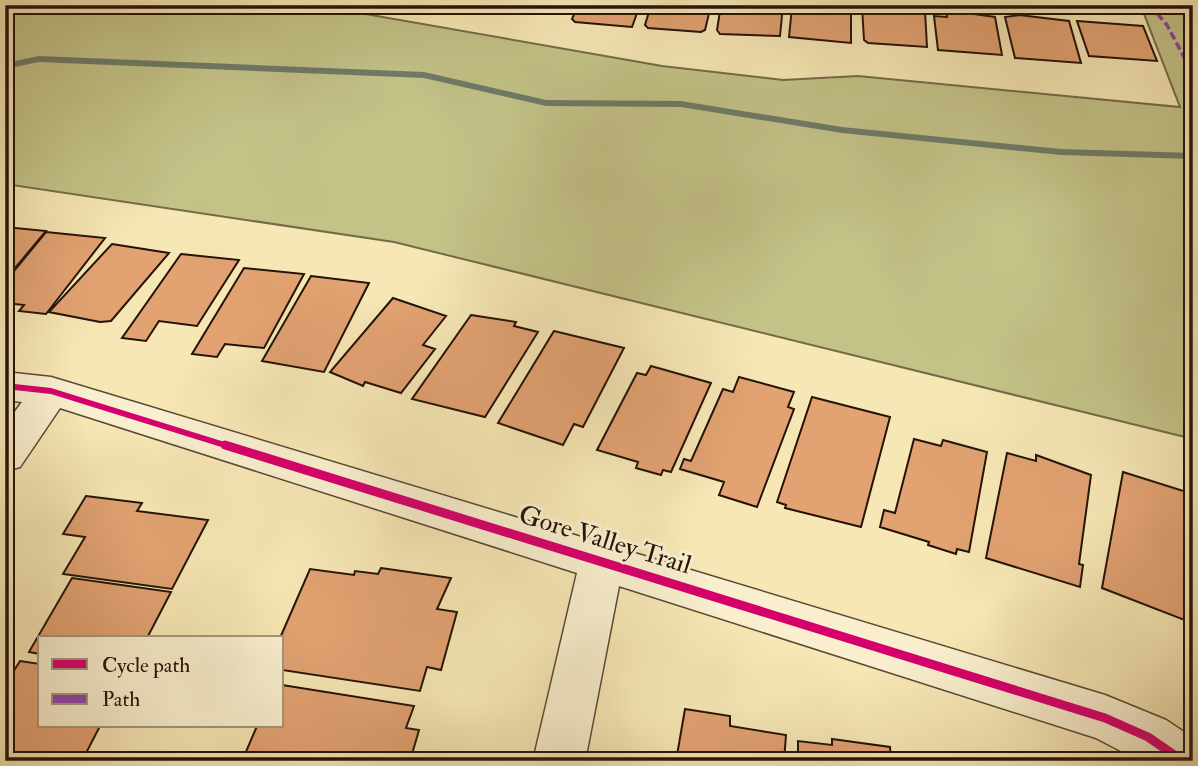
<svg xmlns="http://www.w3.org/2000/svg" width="1198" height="766" font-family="'IM FELL Double Pica',serif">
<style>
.green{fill:#c3c388;stroke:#736b48;stroke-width:2}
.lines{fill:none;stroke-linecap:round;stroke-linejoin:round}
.stream{fill:#6d7b68;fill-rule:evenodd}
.building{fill:#e2a272;stroke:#231309;stroke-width:2}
.minor-casing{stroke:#584834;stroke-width:3}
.minor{fill:#f9efce;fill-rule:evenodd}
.quiet{stroke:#8e44ad;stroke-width:3.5;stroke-dasharray:8 3.5;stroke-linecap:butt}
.cycleway-far1-casing{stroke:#f9efce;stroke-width:10}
.cycleway-casing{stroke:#f9efce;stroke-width:13}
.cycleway-far1{stroke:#d6006c;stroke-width:6}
.cycleway{stroke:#d6006c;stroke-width:9}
.labels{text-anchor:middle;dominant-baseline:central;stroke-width:6;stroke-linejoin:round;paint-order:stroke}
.street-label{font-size:26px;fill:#231309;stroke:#f9efce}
</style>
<rect width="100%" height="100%" fill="#f6e7b4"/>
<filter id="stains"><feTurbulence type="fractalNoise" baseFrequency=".00286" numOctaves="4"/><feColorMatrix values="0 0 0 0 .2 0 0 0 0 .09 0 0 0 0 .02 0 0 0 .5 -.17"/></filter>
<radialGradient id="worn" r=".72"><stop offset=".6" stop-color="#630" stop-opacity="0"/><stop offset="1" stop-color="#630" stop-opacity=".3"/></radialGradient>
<path class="green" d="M5 5H314L662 66 783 80 858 76 1180 107 1141 6 1193 10V439L394 242 5 184Z"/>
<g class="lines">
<path class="stream" d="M39 56 424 72 546 100 681 101 842 127 1061 149 1193 153V159L1061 155 842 133 681 107 546 106 424 78 39 62 5 69V63Z"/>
</g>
<path class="building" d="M507 5H570L567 13 563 14 509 10Z
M578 5H640L632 27 575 22 572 19Z
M651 5H711L705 30 701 32 648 28 645 25Z
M721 5H783L780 36 720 34 717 30Z
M804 5 851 8V43L789 37 792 7 804 8Z
M875 5 925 11 927 47 868 43 864 40 862 7Z
M946 10 995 17 1002 55 938 50 934 16 947 17Z
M1019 15 1069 21 1081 63 1015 58 1005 17Z
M1077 21 1143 26 1157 61 1089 56Z
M5 227 46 231 5 280Z
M46 232 105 238 46 314 19 311 24 305 5 303V282Z
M112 244 169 253 111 321 100 322 49 312Z
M181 254 239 260 197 326 159 321 146 341 122 338Z
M244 268 304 274 264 348 225 344 217 357 192 354Z
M311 276 369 283 324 372 262 361Z
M393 298 446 316 423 345 435 349 401 393 365 382 363 386 330 372Z
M471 315 516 322 514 326 538 332 485 417 412 399Z
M554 331 624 348 583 427 574 424 563 445 498 423Z
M651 366 711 383 671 472 663 470 661 475 636 468 638 462 597 450 637 373 646 375Z
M739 377 794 392 788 407 794 409 757 507 719 495 724 482 680 469 684 459 691 461 723 389 733 392Z
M812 397 890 417 861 527 785 508 786 505 777 502Z
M914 439 941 446 943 440 987 452 969 552 957 549 956 554 928 545 929 542 880 527 884 510 895 513Z
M1007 453 1036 461V455L1091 475 1079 564 1083 565 1080 587 986 558Z
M1123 472 1193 494V597L1187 621 1102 588Z
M86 496 142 503 137 511 208 520 172 589 63 574 85 537 63 534Z
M381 568 451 578 437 609 457 612 441 670 427 667 420 691 282 670 280 638 310 569 354 575 355 571 378 574Z
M72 578 171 592 147 638H40V654L29 652Z
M20 661 40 664V726H100L82 761 5 751V685Z
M282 685 414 706 406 728 419 730 410 761H242L257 726H282Z
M685 709 730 716V726L786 735 784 761H676Z
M832 739 890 747 891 761H798V741L832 745Z"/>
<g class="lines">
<defs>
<path id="minor" d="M5 372 51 377 1105 695 1166 720 1193 738V761H1140L1096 738 619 586 585 761H533L577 573 60 408 20 467 5 471V425L22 402 5 400Z"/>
</defs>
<use href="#minor" class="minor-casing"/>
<use href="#minor" class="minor"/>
<path class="quiet" d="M1150 5 1167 25 1193 74"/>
<defs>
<path id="cycleway-far1" d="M5 386 51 391 231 447"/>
<path id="cycleway" d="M225 445 1105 718 1148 737 1183 761"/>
</defs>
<use href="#cycleway-far1" class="cycleway-far1-casing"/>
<use href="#cycleway" class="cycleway-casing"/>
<use href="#cycleway-far1" class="cycleway-far1"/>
<use href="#cycleway" class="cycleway"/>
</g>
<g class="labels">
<g class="street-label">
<text transform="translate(605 540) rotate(17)">Gore Valley Trail</text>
</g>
</g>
<rect width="1198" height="766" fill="none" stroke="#f6e7b4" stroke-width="28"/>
<rect x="7" y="7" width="1184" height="752" fill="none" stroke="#231309" stroke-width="3.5"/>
<rect x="14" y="14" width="1170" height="738" fill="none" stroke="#231309" stroke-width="2"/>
<rect x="38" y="636" width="245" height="91" fill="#f9efce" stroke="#a3977f" stroke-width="2"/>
<rect x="52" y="659" width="35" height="10" fill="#d6006c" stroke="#a3977f" stroke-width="2"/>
<text x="102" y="672" font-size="21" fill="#231309">Cycle path</text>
<rect x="52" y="694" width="35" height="10" fill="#8e44ad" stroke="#a3977f" stroke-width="2"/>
<text x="102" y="706" font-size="21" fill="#231309">Path</text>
<rect width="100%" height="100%" filter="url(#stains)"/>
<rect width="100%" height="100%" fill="url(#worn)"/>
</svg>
